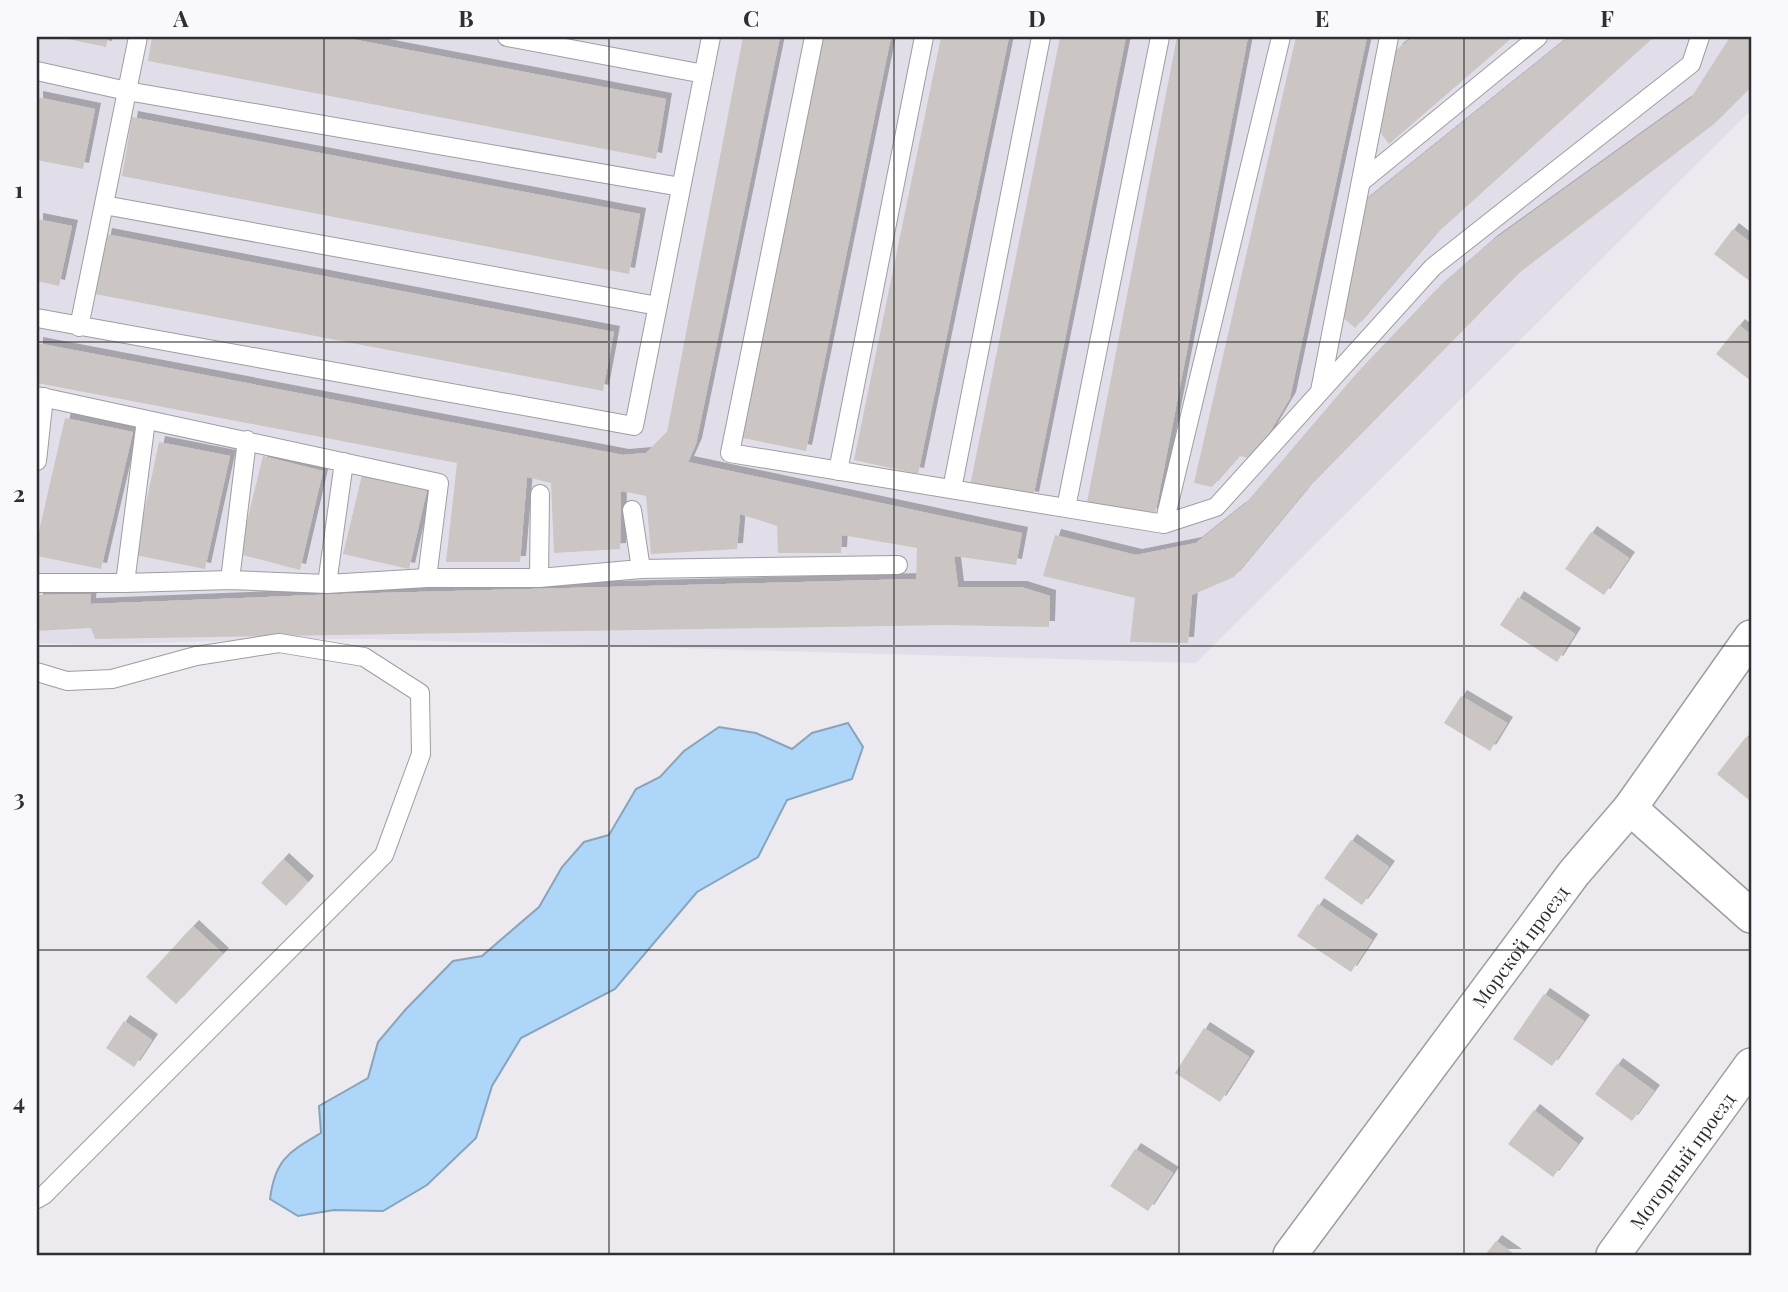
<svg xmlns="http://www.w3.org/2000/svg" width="1788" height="1292" font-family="'Playfair Display',serif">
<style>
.built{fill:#e2dee9}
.water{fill:#aed6f8;stroke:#88a4bc;stroke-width:2}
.building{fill:#cbc6c4;filter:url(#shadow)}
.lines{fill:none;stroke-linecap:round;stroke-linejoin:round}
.lane-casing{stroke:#9e9da0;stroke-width:20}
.street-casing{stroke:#9e9da0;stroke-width:36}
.lane{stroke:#fff;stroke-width:18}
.street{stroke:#fff;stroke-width:33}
.grid{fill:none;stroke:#302f30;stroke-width:2;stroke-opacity:0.55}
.labels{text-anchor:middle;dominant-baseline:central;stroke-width:7;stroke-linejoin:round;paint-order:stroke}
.street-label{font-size:19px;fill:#302f30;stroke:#f9f8fc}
.neatline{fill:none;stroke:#302f30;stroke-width:2.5}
.grid-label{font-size:23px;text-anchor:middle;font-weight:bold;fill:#302f30}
</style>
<defs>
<filter id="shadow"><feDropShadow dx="6" dy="-6" stdDeviation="0" flood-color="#0004"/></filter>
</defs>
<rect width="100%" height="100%" fill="#eceaee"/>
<path class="built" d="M37 37H1751V110L1196 663 367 639H278L95 645 37 643Z"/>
<path class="water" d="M848 723 863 747 852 779 787 800 758 857 697 892 615 989 521 1038 492 1086 476 1138 427 1185 383 1211 334 1210 298 1216 270 1199C275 1159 289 1152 321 1133L319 1106 368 1078 378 1042 406 1009 453 961 482 956 539 907 562 867 584 842 609 835 636 789 660 777 684 751 719 727 756 733 792 749 812 733Z"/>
<path class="building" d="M59 37H108L106 47Z
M152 37H341L666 99 656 159 148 61Z
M743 37H780L696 444 688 462 1022 533 1016 565 954 556 958 587H1021L1050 596 1049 627 947 625 95 639 91 628 37 631V595L91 594 90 604 341 594 916 579 917 548 842 535 841 553H778L777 526 740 514 737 549 651 554 646 496 621 491 620 549 554 553 551 483 527 477 520 562H446L457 463 37 383V343L623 455 646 453 667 432Z
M819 37H891L806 451 738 437Z
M941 37H1009L918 474 854 460Z
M1060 37H1126L1033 498 970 486Z
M1177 37H1248L1155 515 1087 502Z
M1296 37H1367L1290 398 1254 459 1239 456 1212 487 1194 483Z
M1413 37H1513L1389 144 1374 124 1379 82 1397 49Z
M1569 37H1654L1435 235 1355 328 1332 308 1356 208Z
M1730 37H1751V87L1714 124 1519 273 1306 490 1234 577 1192 595 1188 643 1130 642 1135 598 1043 576 1055 535 1136 555 1196 543 1245 504 1356 374 1435 291 1492 241 1691 98Z
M37 97 95 109 83 169 37 160Z
M132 117 640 214 629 274 122 176Z
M37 219 72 226 59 286 37 281Z
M1733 229 1751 243V282L1714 254Z
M106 234 614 332 603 391 95 294Z
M1739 325 1751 335V381L1716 354Z
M65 418 133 432 101 569 37 556V540Z
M159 442 230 456 205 569 135 555Z
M263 456 323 471 300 570 239 554Z
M362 475 427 490 409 569 343 554Z
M1591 532 1629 558 1604 595 1565 569Z
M1518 597 1575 634 1557 662 1500 625Z
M1461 696 1507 723 1490 751 1444 723Z
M1746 737 1751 741V797L1749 800 1717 774Z
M1351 840 1389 867 1362 905 1324 878Z
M283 859 308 882 286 906 261 883Z
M1318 904 1372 940 1351 972 1297 936Z
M193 926 223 954 176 1004 146 977Z
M1544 994 1584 1021 1552 1066 1513 1039Z
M124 1021 152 1040 134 1067 106 1048Z
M1204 1028 1249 1057 1220 1102 1175 1073Z
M1617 1064 1654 1091 1632 1121 1595 1094Z
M1534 1110 1578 1144 1553 1177 1508 1144Z
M1135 1149 1173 1173 1148 1211 1110 1186Z
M1496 1241 1516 1255H1485Z"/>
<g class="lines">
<defs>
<path id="lane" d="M507 37 704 74
M814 37 730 453 1164 524 1216 507 1433 267 1691 64 1700 37
M37 71 127 91 681 187
M1361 182 1538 37
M104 205 658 306
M37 318 634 426 711 37
M79 327 138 37
M1320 391 1389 37
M37 396 439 483 427 578
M37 461 44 397
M838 471 924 37
M952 489 1041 37
M1066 508 1160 37
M632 510 641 569
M1164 524 1281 37
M539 578 540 494
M230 580 247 440
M37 583H125L230 580 327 584 427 578H539L641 569 898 565
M125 583 146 420
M327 584 344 462
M37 672 67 681 112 679 196 656 279 643 364 657 420 693 421 754 384 855 44 1195 37 1199"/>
<g id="street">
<path d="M1630 808 1751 916"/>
<path id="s1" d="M1290 1255 1574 873 1630 808 1751 637"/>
<path id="s2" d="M1613 1255 1751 1065"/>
</g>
</defs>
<use href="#lane" class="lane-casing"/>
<use href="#street" class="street-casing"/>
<use href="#lane" class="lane"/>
<use href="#street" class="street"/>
</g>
<path class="grid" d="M324 37V1255M609 37V1255M894 37V1255M1179 37V1255M1464 37V1255M37 342H1751M37 646H1751M37 950H1751"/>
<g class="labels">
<g class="street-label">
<text stroke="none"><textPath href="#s1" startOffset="385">Морской проезд</textPath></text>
<text stroke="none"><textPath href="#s2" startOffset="117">Моторный проезд</textPath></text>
</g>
</g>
<rect width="1788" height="1292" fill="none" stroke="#f9f8fc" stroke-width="77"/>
<rect x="38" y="38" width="1712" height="1216" class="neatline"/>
<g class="grid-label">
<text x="181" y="27">A</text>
<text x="466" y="27">B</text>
<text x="751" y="27">C</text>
<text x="1037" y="27">D</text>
<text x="1322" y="27">E</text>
<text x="1607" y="27">F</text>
<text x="19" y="198">1</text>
<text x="19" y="502">2</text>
<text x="19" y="806">3</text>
<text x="19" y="1110">4</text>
</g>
</svg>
